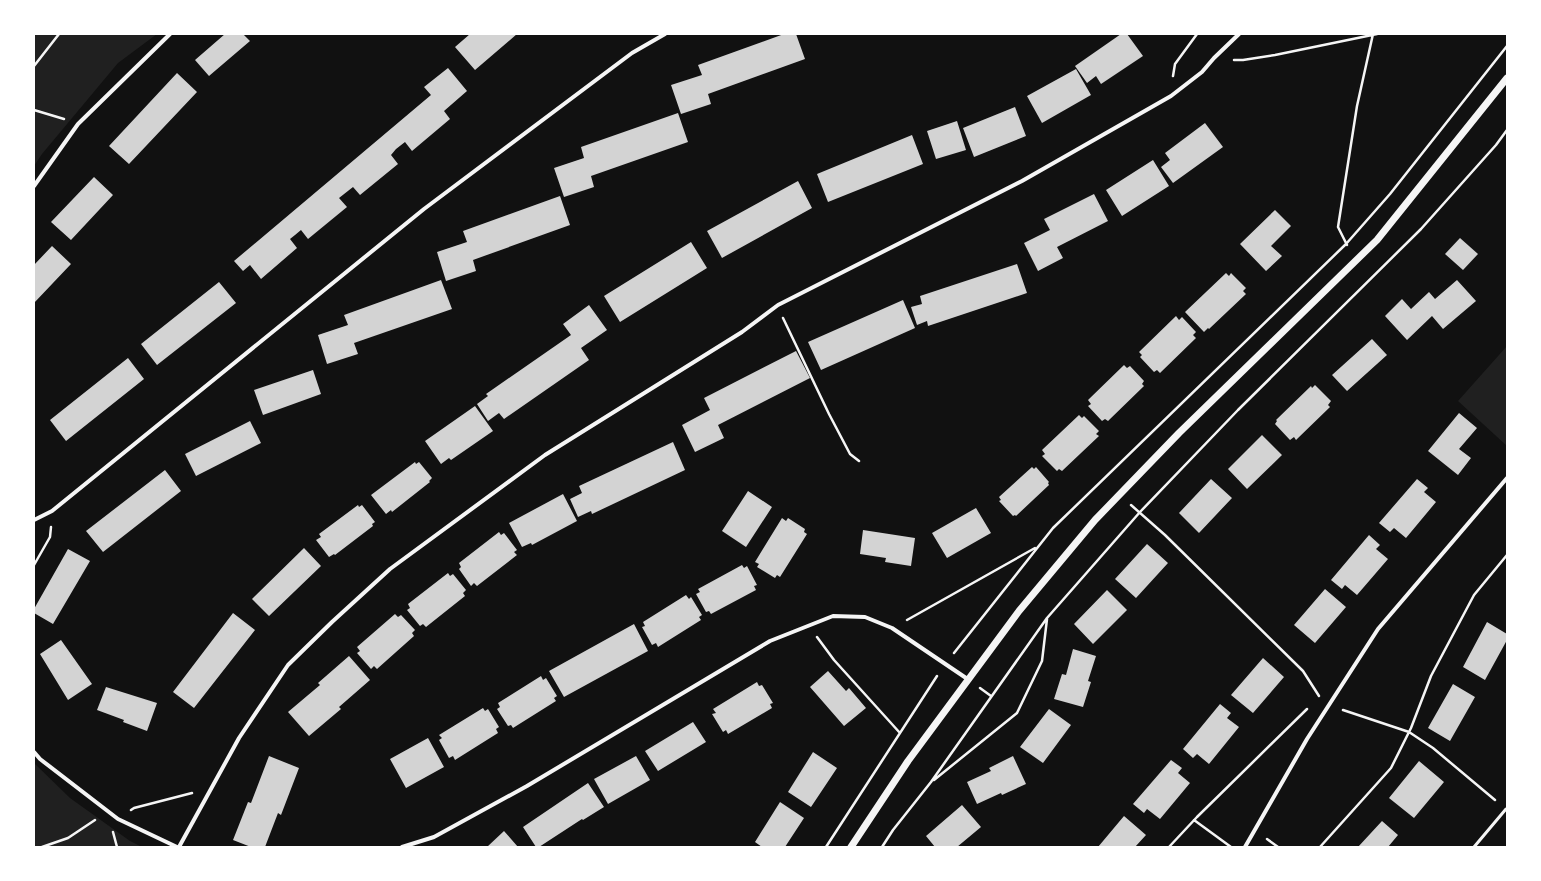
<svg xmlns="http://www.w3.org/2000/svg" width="1541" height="881" font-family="'Asap Condensed',sans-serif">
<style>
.green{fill:#202020}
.building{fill:#d3d3d3}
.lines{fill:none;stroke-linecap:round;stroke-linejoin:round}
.path{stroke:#f5f5f5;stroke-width:2.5}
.service{stroke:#f5f5f5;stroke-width:3}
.minor{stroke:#f5f5f5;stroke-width:4}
.tertiary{stroke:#f5f5f5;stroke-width:7}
</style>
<rect width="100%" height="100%" fill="#111"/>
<path class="green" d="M34 34H157L118 63 42 154 34 166Z
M1507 346V446L1458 401Z
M34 763 70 798 130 841 142 847H34Z"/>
<path class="building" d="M225 34H243L250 41 209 76 195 60Z
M470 34H517L475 70 455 47Z
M784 34H796L805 59 708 94 711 104 681 114 671 85 702 75 698 65Z
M1121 34H1127L1143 56 1101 84 1096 76 1087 83 1075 66Z
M448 68 467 91 444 111 450 119 412 151 405 142 396 149 391 155 398 164 360 195 353 187 339 198 347 207 308 239 301 230 295 235 290 239 297 248 261 279 250 265 243 271 234 261 431 95 424 87Z
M1076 69 1091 95 1042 123 1027 96Z
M177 73 197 92 129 164 109 146Z
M1015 107 1026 136 974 157 963 128Z
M678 113 688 142 591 176 594 187 564 197 554 168 584 158 581 147Z
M957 121 966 150 936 159 927 131Z
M1205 123 1223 147 1173 183 1161 167 1170 160 1165 153Z
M912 135 923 164 828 202 817 174Z
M1153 160 1169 186 1122 216 1106 190Z
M94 177 113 195 71 240 51 222Z
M798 181 812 208 722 258 707 231Z
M1094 194 1108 221 1057 247 1063 258 1038 271 1024 243 1050 230 1044 219Z
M560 196 570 225 473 260 476 271 446 281 437 252 467 242 463 231Z
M1275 210 1291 226 1271 246 1282 256 1266 271 1240 244Z
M1460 238 1478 254 1463 270 1445 254Z
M691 242 707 268 620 322 604 296Z
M52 246 71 264 34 303V265Z
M1017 264 1027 293 928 326 927 321 917 325 911 307 922 304 920 296Z
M1226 273 1229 276 1231 273 1246 288 1243 291 1246 294 1209 329 1208 328 1204 332 1185 312Z
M441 280 452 309 354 343 358 354 327 364 318 335 348 325 344 315Z
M1457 280 1476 301 1443 329 1432 316 1407 340 1385 316 1402 299 1411 309 1429 292 1435 299Z
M219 282 236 303 157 365 141 344Z
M903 300 915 328 821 370 808 342Z
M589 305 607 330 581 348 589 360 504 419 499 413 488 421 477 404 488 396 486 394 571 335 563 324Z
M1176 316 1179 320 1182 317 1196 332 1193 335 1196 338 1160 373 1157 370 1154 372 1140 357 1142 355 1139 352Z
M1372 339 1387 355 1347 391 1332 375Z
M796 351 810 378 718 425 724 438 695 452 682 425 710 410 704 398Z
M128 358 144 379 66 441 50 420Z
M1124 365 1127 368 1130 366 1144 381 1142 384 1144 386 1108 421 1105 419 1102 421 1088 406 1091 404 1088 400Z
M313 370 321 394 263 415 254 390Z
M1315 385 1331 401 1328 405 1330 407 1296 440 1294 437 1290 440 1275 424 1277 421 1276 420 1311 386 1312 388Z
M475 406 493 431 451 460 449 458 441 464 425 441Z
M1459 413 1477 428 1459 449 1471 458 1458 475 1428 451Z
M1079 415 1082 418 1084 416 1099 431 1096 434 1099 436 1062 471 1059 469 1057 471 1042 456 1045 454 1042 450Z
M250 421 261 443 196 476 185 454Z
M1262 435 1282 455 1247 489 1228 469Z
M673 442 685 470 592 514 591 511 578 517 570 499 582 493 579 486Z
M415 462 416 464 419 462 432 478 429 481 430 482 392 512 391 510 386 514 371 495Z
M1032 467 1034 469 1036 467 1049 482 1048 483 1049 485 1016 516 1015 515 1013 516 999 501 1001 500 999 497Z
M165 470 181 491 103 552 86 531Z
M1211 479 1232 498 1199 533 1179 513Z
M1417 479 1428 488 1424 492 1436 502 1406 538 1394 528 1390 532 1379 523Z
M748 491 772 507 746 547 722 531Z
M563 494 577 521 532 545 531 543 522 547 509 523Z
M358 505 359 507 362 505 375 522 372 524 373 526 335 555 334 554 329 557 316 540 321 537 319 534Z
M976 508 991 533 947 558 932 533Z
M782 518 786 521 788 518 805 529 804 532 807 534 780 577 777 575 775 578 757 567 759 564 755 562Z
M863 530 915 538 911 566 885 562 886 558 860 554Z
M499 532 501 535 504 533 517 550 514 552 517 555 477 586 474 583 471 586 459 569 461 567 459 563Z
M1369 535 1380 545 1376 549 1388 559 1357 595 1345 585 1342 589 1331 580Z
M1147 544 1168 563 1136 598 1115 579Z
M304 548 321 566 269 616 252 599Z
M68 549 90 561 53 624 34 613V609Z
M742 565 744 568 747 566 757 585 754 586 756 590 711 614 709 611 706 612 696 594 700 592 698 589Z
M448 573 450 576 453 574 466 590 463 593 465 596 426 627 423 624 420 626 407 610 410 608 408 604Z
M1325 589 1346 607 1315 643 1294 625Z
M1107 590 1127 610 1093 644 1074 624Z
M686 595 689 599 691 597 702 615 699 617 701 620 658 647 656 643 652 645 642 627 645 626 643 622Z
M233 613 255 630 194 708 173 692Z
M395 614 398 617 401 615 415 630 412 633 414 636 377 669 374 666 371 669 357 653 360 651 357 647Z
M1487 622 1507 634V640L1485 680 1463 667Z
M634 624 648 651 564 697 549 671Z
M61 640 92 684 68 700 40 654Z
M1073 649 1096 656 1088 681 1091 682 1083 707 1054 699 1062 674 1066 675Z
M349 656 370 680 339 707 341 709 309 736 288 712 320 685 318 683Z
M1263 658 1284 677 1253 713 1231 695Z
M828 671 846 691 849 688 866 708 844 726 810 687Z
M541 676 543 680 546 678 557 696 554 698 556 701 513 728 511 725 508 726 497 709 500 707 498 703Z
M757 682 759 686 762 685 773 703 770 704 772 708 728 734 726 730 723 732 712 714 716 713 713 709Z
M1453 684 1475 697 1450 741 1428 728Z
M106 687 157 703 147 731 123 722 124 720 97 710Z
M1220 704 1231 713 1227 718 1239 727 1209 764 1197 754 1193 758 1183 749Z
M483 708 485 711 488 709 499 727 496 729 498 733 455 760 453 756 449 758 439 740 442 738 439 735Z
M1049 709 1071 725 1043 763 1020 747Z
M693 722 706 742 658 771 645 751Z
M428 738 444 767 406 788 390 759Z
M813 752 837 768 811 807 788 792Z
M269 756 299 768 281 815 278 813 265 847H251L233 840 248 802 251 803Z
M636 756 650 780 608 804 594 779Z
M1013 756 1026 784 1002 795 1001 793 977 804 967 782 991 771 989 768Z
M1171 760 1182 768 1178 773 1190 783 1160 819 1147 809 1144 813 1133 804Z
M1419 761 1444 782 1414 818 1389 798Z
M588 783 604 807 583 820 582 819 539 847H536L523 827Z
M780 802 804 818 785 847H762L755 842Z
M962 805 981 827 957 847H935L926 836Z
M1124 816 1146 835 1135 847H1098Z
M1382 821 1398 835 1388 847H1358Z
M504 831 518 847H487Z"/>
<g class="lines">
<path class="path" d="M1234 60H1243L1275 55 1377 34
M34 66 59 34
M1173 76 1175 64 1197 34
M34 110 64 119
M1347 245 1338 227 1357 106 1373 34
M783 318 829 414 850 454 859 461
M1131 505 1165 535 1303 671 1319 696
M34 565 50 537 51 527
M907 620 1035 548
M817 637 834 660 900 733
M954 653 1053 528 1346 244 1390 194 1507 46
M980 688 991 696
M1343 710 1409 732 1433 748 1495 800
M934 780 1017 713 1042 661 1047 619
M131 810 134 808 192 793
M1194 820 1231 847
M113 832 117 847
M1267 839 1278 847
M42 847 68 838 95 820
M826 847 937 676
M882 847 893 830 931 782 1047 618 1140 512 1238 410 1421 229 1496 145 1507 130
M1169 847 1197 817 1307 709
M1320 847 1391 768 1411 728 1431 676 1474 595 1507 555"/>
<path class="service" d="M1474 847 1506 809"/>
<path class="minor" d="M34 186 78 124 170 34
M34 520 52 511 424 209 632 53 665 34
M34 752 40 759 118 819 177 847
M179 847 239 738 288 665 332 622 390 569 545 455 742 332 778 305 1022 181 1171 96 1202 72 1214 58 1239 34
M402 847 434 837 527 786 770 641 833 616 865 617 892 628 969 680
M1245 847 1307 739 1378 629 1507 478"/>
<path class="tertiary" d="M851 847 908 761 1019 611 1095 520 1179 433 1377 240 1507 78"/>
</g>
<rect width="1541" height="881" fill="none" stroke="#ffffff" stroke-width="70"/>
</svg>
